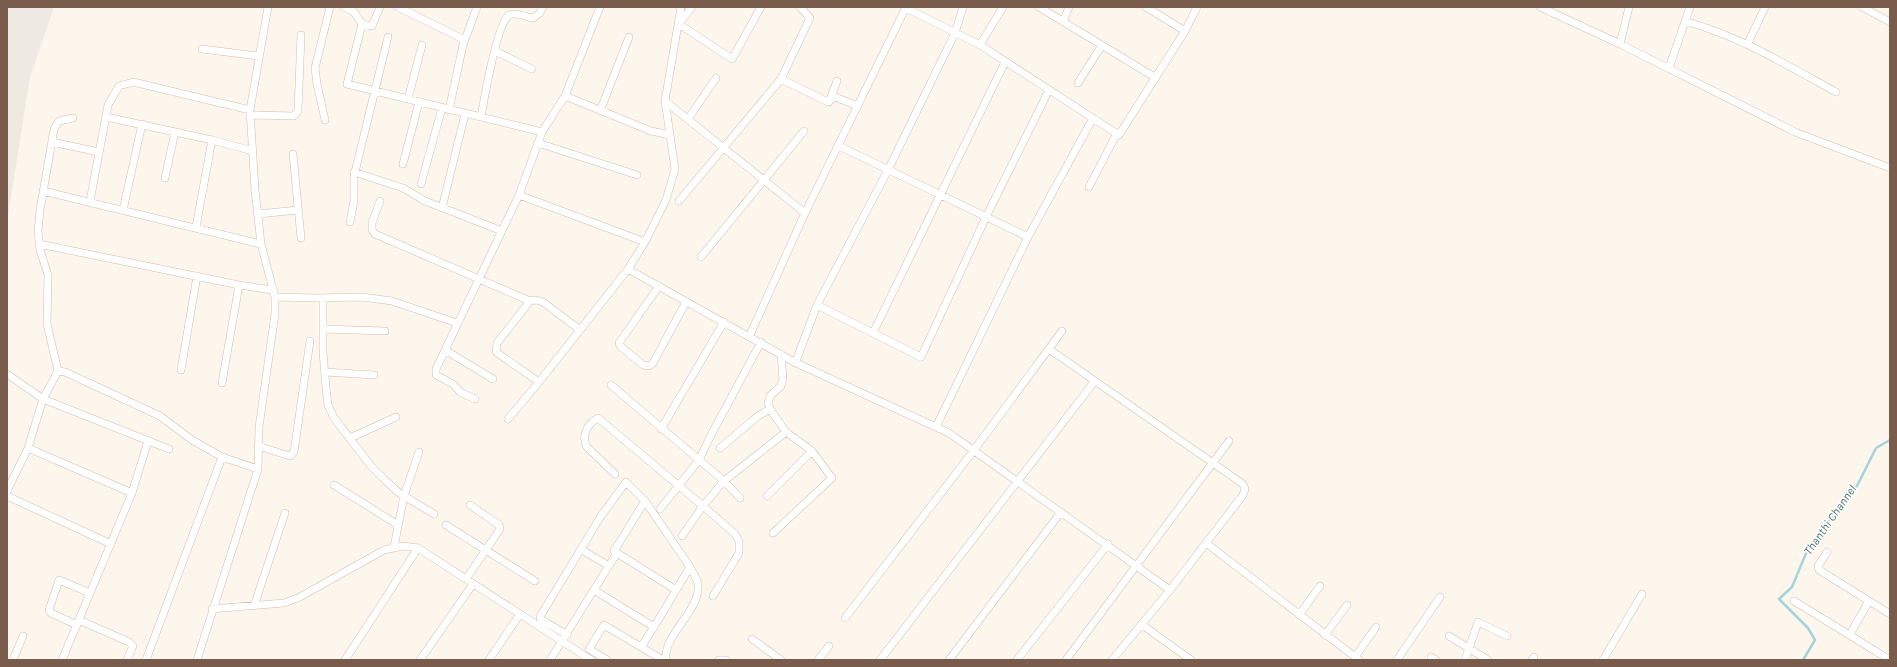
<svg xmlns="http://www.w3.org/2000/svg" width="1897" height="667" font-family="Karla,sans-serif">
<style>
.industrial{fill:#efe9e4}
.lines{fill:none;stroke-linecap:round;stroke-linejoin:round}
.stream{stroke:#a5d3da;stroke-width:2.5}
.minor-casing{stroke:#d1beb0;stroke-width:8}
.minor{stroke:#fff;stroke-width:7}
.labels{text-anchor:middle;dominant-baseline:central;stroke-width:3.5;stroke-linejoin:round;paint-order:stroke}
.water-label{font-size:12px;font-style:italic;fill:#437c86;stroke:#fffaf3}
</style>
<rect width="100%" height="100%" fill="#fdf6ec"/>
<path class="industrial" d="M7 7H54L30 77 7 222Z"/>
<g class="lines">
<path class="stream" d="M1803 660 1815 640 1808 628 1779 599 1792 587 1807 551 1825 525 1842 508 1858 484 1876 448 1890 440"/>
<defs>
<path id="minor" d="M344 7 354 12 362 24
M380 7 372 26 362 24 347 84 542 132
M398 7 465 40
M1039 7 1156 78
M1146 7 1185 31
M1540 7 1620 44 1629 7
M1862 7 1890 22
M906 8 980 45 1119 135 1185 31 1197 7
M1685 21C1741 37 1785 64 1836 92
M1063 22 1069 7
M679 24 732 59 761 7
M679 24 692 7
M1748 43 1765 7
M1620 44 1795 132 1890 168
M980 45 1003 7
M202 49 258 56
M495 51 532 69
M1669 68 1690 7
M781 79 828 102 835 97 858 106
M1078 83 1102 45
M565 96 651 131 670 135
M408 99 422 45
M665 101 805 213
M829 102 837 81
M449 110 463 45 477 7
M600 111 629 37
M250 115 294 116 298 111 301 35
M106 117 212 140 253 151
M481 117C484 100 497 23 509 15 515 12 527 17 533 18L540 13 543 7
M688 119 716 78
M325 120 317 84 315 68 330 7
M52 142 99 152
M538 143 637 175
M839 146 1028 237 1093 118
M293 154 301 238
M403 164 419 102
M354 172 403 188 425 201 502 231
M165 178 175 132
M421 184 442 108
M1089 187 1117 133
M43 191 261 244
M519 195 645 242
M90 201 108 105 119 86 133 82 250 110
M380 201 372 223V230L375 234 530 301
M679 201 781 79 810 18 800 7
M442 208 465 114
M123 210 142 124
M258 214 298 210
M350 222 354 201V176L388 37
M196 227 212 140
M39 244 239 285 272 290
M701 257 804 131
M628 269 794 362 949 433 1170 590 1112 660
M659 286 619 343 620 346 643 365 649 366 653 363 686 302
M275 297 317 298 362 297 392 301 457 323
M323 298V352L326 388 328 405 334 418 371 466 386 481 399 493 434 514
M817 305 921 357 986 217 1049 90
M323 329 385 331
M873 333 1005 62
M749 337 805 213 906 7
M1049 349 1243 484 1245 489 1243 495 1170 590
M445 350 493 379
M796 361 817 305 888 170 955 33 963 7
M181 370 197 276
M58 371 47 324 48 275 40 250 38 231 40 210 54 129 59 121 73 118
M325 372 374 375
M7 374 43 399 58 371 65 372 160 416 192 440 222 457 258 469
M539 382 496 352 497 343 530 301 536 300 543 302 580 330
M222 383 239 285
M611 385 724 481 740 498
M475 399 460 392 453 384 436 375V369L519 195 542 132 565 96 600 7
M508 419 539 382 628 269 645 242 666 200 675 169 665 101 681 7
M936 427 1028 237
M661 429 724 322
M350 438 396 417
M258 446 290 456 294 452 310 341
M28 448 132 493
M720 448 758 416 770 409
M615 474 587 447C581 436 587 424 598 418L703 506 735 534 739 541V553L713 596
M334 485 398 525
M7 491 28 448 43 399 169 449
M7 496 111 544
M767 496 812 451
M660 509 699 460 711 435 761 342
M446 525 535 581
M773 533 832 478 812 451 786 432 770 409 768 403 770 396 781 386 783 379 781 354
M682 536 703 506 724 481 786 432
M1206 543 1359 660
M394 547 404 496 419 452
M582 550 609 566
M1827 552 1818 566 1819 570 1890 614
M617 553 676 590
M466 579 500 529 499 525 470 505
M594 590 654 627 641 647 663 660
M1794 601 1890 660
M254 606 285 513
M212 609 284 603 298 598 384 550 403 546 418 548 591 660
M1299 615 1320 586
M845 618 974 450 1062 331
M79 620 129 642 133 646 127 660
M1141 624 1191 660
M77 625 51 613 49 610 59 580 90 593
M1850 634 1869 601
M567 635 542 620 540 618 541 615 601 516 626 482 645 501 690 567 654 627
M1325 635 1347 605
M1449 636 1488 660
M752 639 781 660
M1355 657 1376 627
M1431 657 1436 660
M13 660 23 636
M62 660 132 493 148 441
M146 660 222 457
M197 660 258 469 259 427 275 314V297L261 244 255 190 250 110 268 7
M345 660 418 548
M420 660 473 584
M489 660 520 614
M550 660 617 553 614 551 645 501
M607 660 589 649 604 625 641 647
M666 660C663 634 701 611 698 584 697 579 693 573 690 567
M719 660H726
M818 660 829 646
M880 660 1094 382
M949 660 1061 512
M1017 660 1108 544
M1066 660 1229 441
M1397 660 1440 597
M1465 660 1478 622 1507 636
M1532 660 1534 657
M1603 660 1642 594"/>
</defs>
<use href="#minor" class="minor-casing"/>
<use href="#minor" class="minor"/>
</g>
<g class="labels">
<g class="water-label">
<text transform="translate(1830 520) rotate(-55)">Thanthi Channel</text>
</g>
</g>
<rect width="1897" height="667" fill="none" stroke="#7a5c4d" stroke-width="16"/>
</svg>
